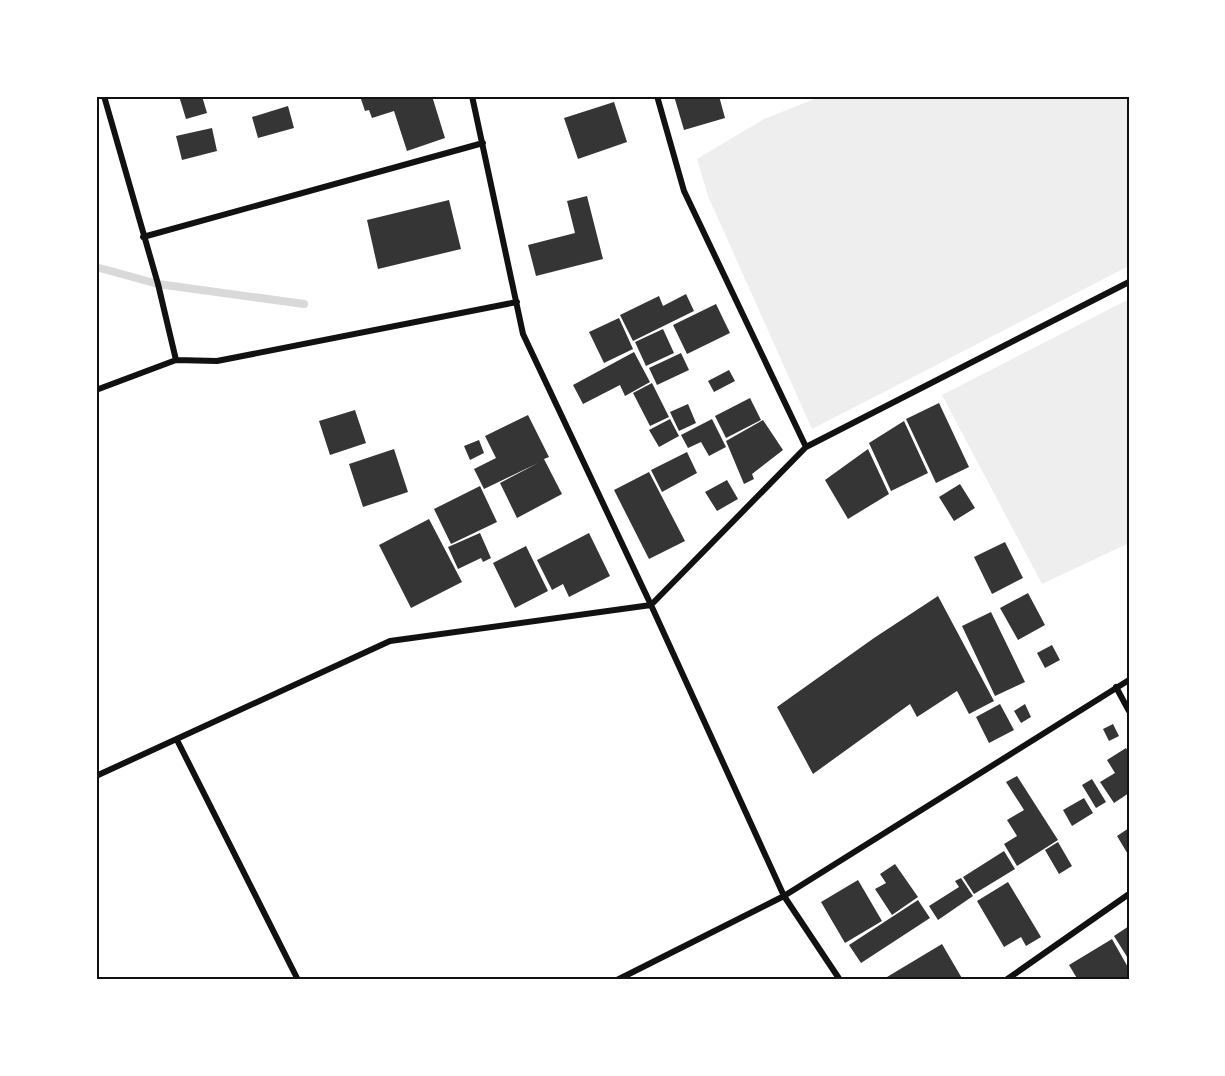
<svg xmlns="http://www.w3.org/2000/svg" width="1225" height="1076" font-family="Montserrat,sans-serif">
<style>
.green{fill:#eee}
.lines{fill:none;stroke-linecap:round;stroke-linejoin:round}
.stream{stroke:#d9d9d9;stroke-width:8}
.building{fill:#353535}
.minor{stroke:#111;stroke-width:6}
.neatline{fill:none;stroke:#111;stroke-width:2}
</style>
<rect width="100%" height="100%" fill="#fff"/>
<path class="green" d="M822 96H1129V266L812 429 708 196 697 159 764 119Z
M1129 299V543L1042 584 942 395Z"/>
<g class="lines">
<path class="stream" d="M96 267 158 284 304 304"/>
</g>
<path class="building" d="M179 96H202L207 113 186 119Z
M360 96H432L445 138 407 151 394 111 372 118 369 110 365 111Z
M674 96H719L725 118 684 130Z
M614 102 627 142 578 159 564 118Z
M288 106 294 128 258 138 252 117Z
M212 128 217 151 182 160 176 136Z
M587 196 603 259 536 276 528 245 575 233 567 201Z
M449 200 461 249 378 269 367 220Z
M686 294 694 311 633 341 620 315 659 296 663 306Z
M716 304 730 333 687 354 673 325Z
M619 318 633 349 604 363 589 332Z
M663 329 674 353 646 366 635 342Z
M634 352 650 382 625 396 620 385 583 404 573 385Z
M681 353 689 370 657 385 649 368Z
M729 370 735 381 714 392 708 381Z
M652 383 669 417 650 426 633 393Z
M750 398 761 420 726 438 715 416Z
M939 403 969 467 936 483 906 419Z
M688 404 696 423 679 431 670 412Z
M355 410 366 443 330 455 319 421Z
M528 415 549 457 544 459 562 494 517 518 500 483 538 463 484 489 474 469 496 458 485 436Z
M670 419 679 436 659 447 649 430Z
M712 419 726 447 709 456 701 442 688 448 681 435Z
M763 420 783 450 752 474 754 479 744 484 726 441Z
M904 421 928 473 891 491 869 443Z
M479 440 484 453 470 460 464 446Z
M394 449 408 492 363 507 349 464Z
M868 449 889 494 848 519 825 480Z
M687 452 697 473 662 492 651 470Z
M649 472 685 541 649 559 614 490Z
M727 480 738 499 717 511 705 492Z
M960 484 975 508 954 521 939 497Z
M480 486 497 522 451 544 434 509Z
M429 519 462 582 411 608 379 545Z
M480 533 491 558 483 562 481 558 458 569 448 547Z
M589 533 610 576 569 597 563 584 552 590 537 560Z
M1005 542 1023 578 992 594 974 557Z
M526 546 548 591 515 608 493 563Z
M1028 593 1045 625 1018 640 1000 608Z
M938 596 994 701 969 714 957 691 917 717 910 704 813 774 777 707 874 638Z
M991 612 1025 682 995 696 962 626Z
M1052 645 1060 660 1045 668 1037 653Z
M1000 704 1014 730 989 743 976 717Z
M1025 704 1031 717 1021 723 1014 711Z
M1113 724 1119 736 1109 741 1103 729Z
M1126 748 1129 753V793L1114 803 1100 782 1115 773 1107 760Z
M1017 776 1058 840 1017 866 1004 844 1017 836 1007 820 1024 810 1006 782Z
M1092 779 1106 802 1096 808 1082 785Z
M1084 798 1093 813 1072 826 1063 810Z
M1129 828V856L1117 836Z
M1058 842 1072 866 1059 874 1045 850Z
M1004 851 1015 869 974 894 963 877Z
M895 864 918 897 892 915 875 889 886 883 880 874Z
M961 878 973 896 938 920 929 906 959 887 955 881Z
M858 880 882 921 845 943 821 902Z
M1008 882 1041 937 1026 946 1021 937 1004 947 977 901Z
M918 900 930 918 861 963 849 945Z
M1129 926V960L1114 936Z
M1112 939 1129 969V980H1078L1069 965Z
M942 944 963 980H882Z"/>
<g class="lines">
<path class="minor" d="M104 96 158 284 176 360
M472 96 523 334 651 605 784 896 840 980
M657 96 684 191 806 447
M143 237 483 143
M96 390 176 360 217 361 517 302
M1116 687 1129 711
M177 740 298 980
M96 776 390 641 651 605 806 447 1129 282
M617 980 784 896 1129 680
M1006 980 1129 894"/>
</g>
<rect width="1225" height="1076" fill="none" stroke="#ffffff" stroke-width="195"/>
<rect x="98" y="98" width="1030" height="880" class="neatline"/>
</svg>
